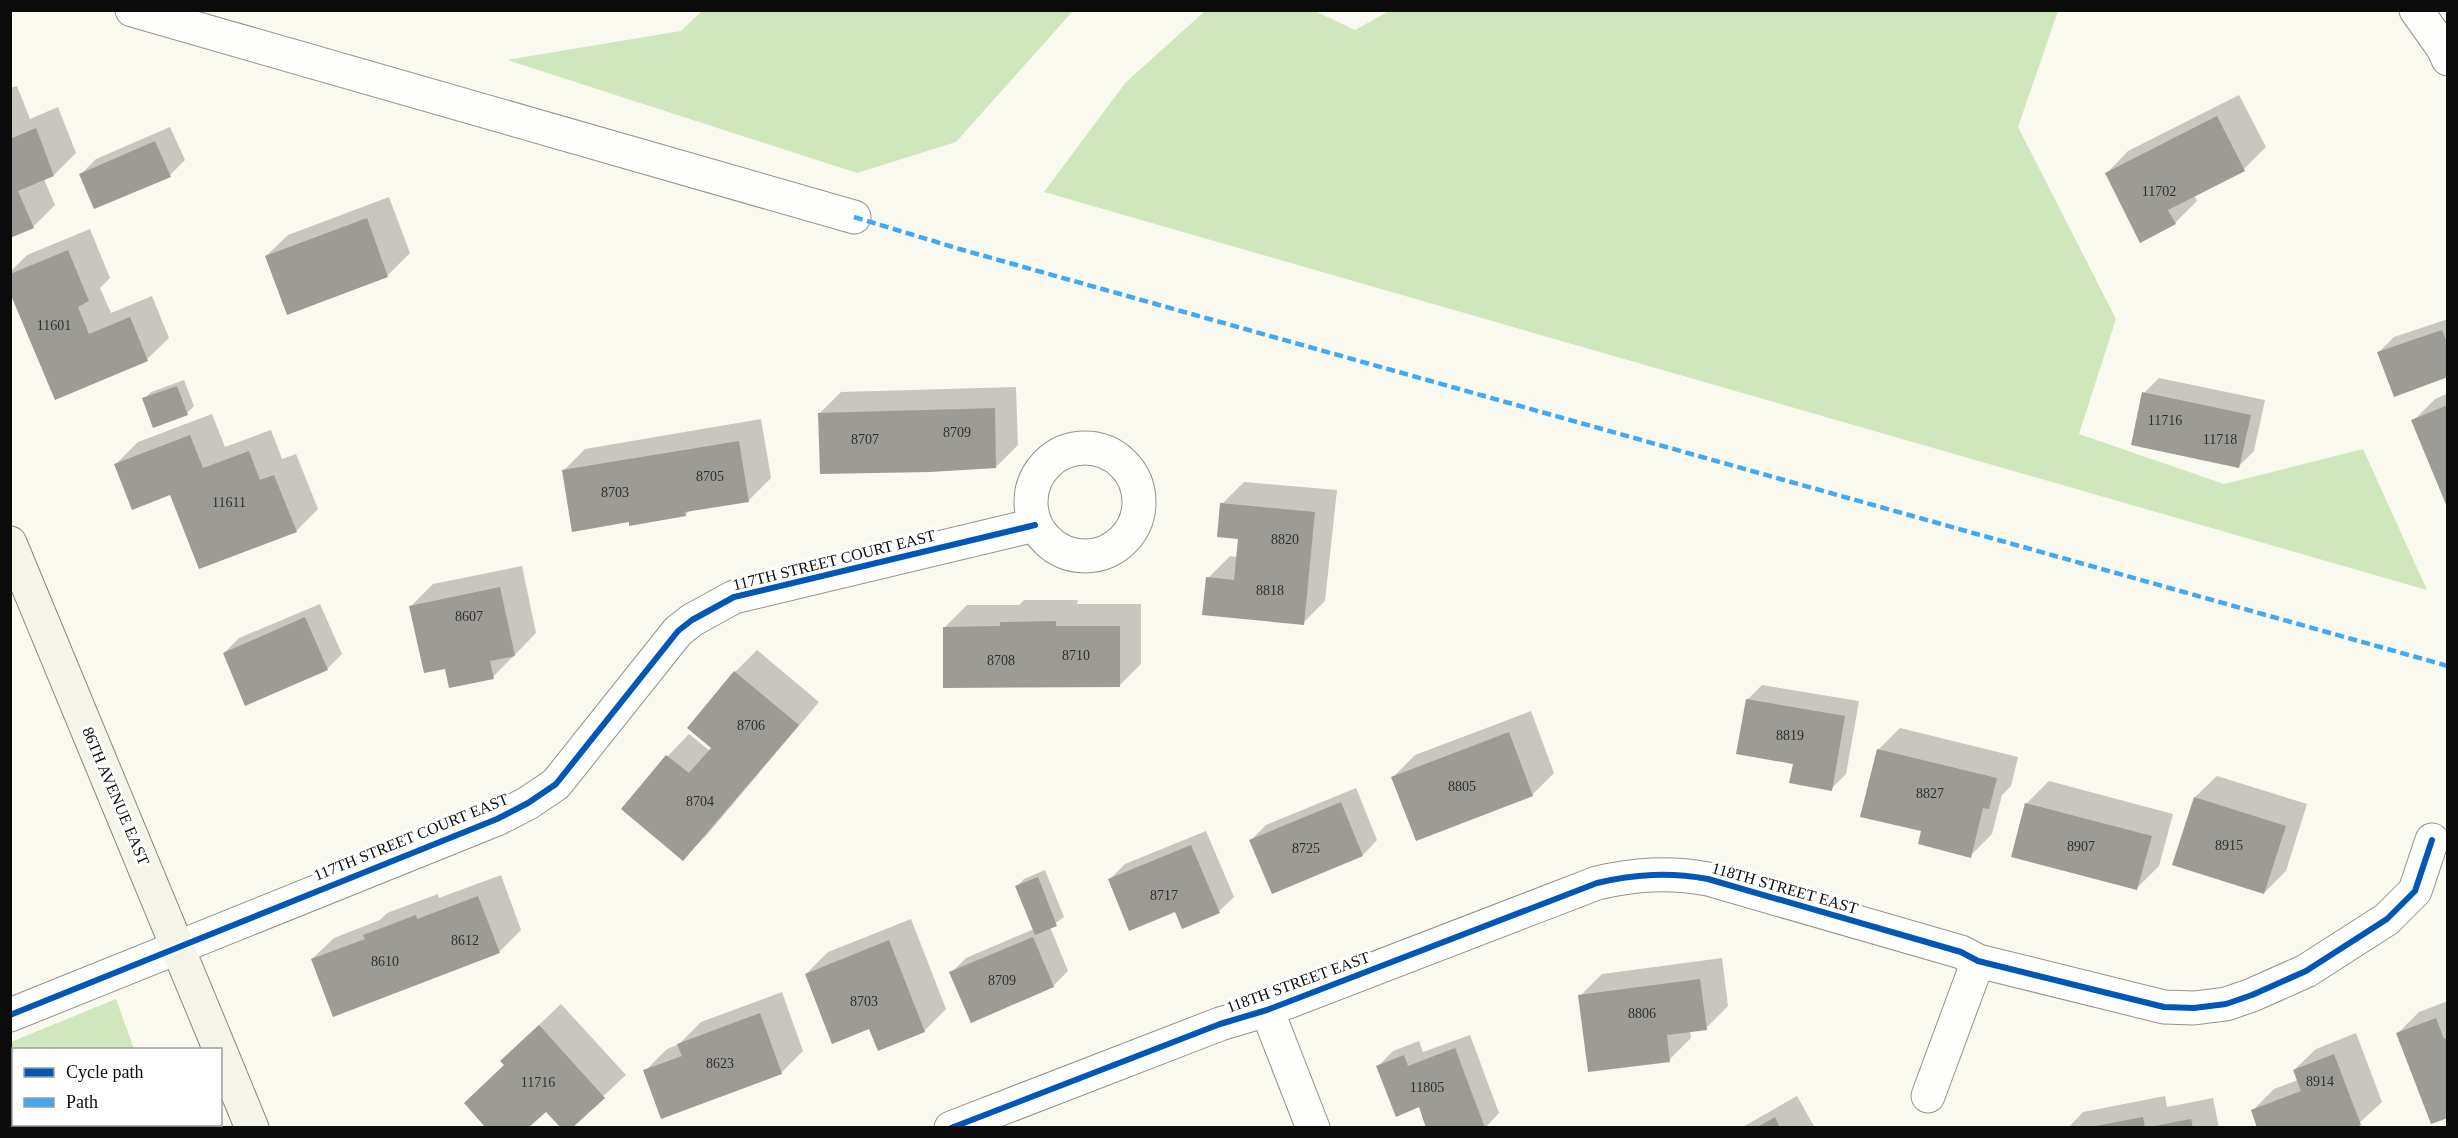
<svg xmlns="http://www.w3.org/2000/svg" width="2458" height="1138" font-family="'Times New Roman',serif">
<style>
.forest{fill:#d0e7bd}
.shadow{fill:#0003}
.building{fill:#9c9b95}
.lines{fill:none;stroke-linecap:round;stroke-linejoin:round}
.street-casing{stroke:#93928e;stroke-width:35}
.secondary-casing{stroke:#898984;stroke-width:35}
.street{stroke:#fefefd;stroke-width:33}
.secondary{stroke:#f4f4e8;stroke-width:33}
.quiet{stroke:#3fa9f5;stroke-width:4.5;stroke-dasharray:9 4.5;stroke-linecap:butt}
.cycleway-casing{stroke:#fff;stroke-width:10}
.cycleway{stroke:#0057b8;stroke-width:6}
.labels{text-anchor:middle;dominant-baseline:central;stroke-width:6;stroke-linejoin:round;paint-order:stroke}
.number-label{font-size:14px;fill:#2f2f2e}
.street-label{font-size:16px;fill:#0b0b0b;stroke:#fff}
</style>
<rect width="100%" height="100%" fill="#faf9ef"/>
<path class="forest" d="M1391 10 2058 11 2018 127 2116 319 2079 434 2224 484 2363 449 2427 590 1044 192 1126 82 1205 11H1315L1355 30Z
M702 11V10L1073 11 956 142 857 173 507 60 681 31Z
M116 999 134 1049 14 1050V1124H162L163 1127H11V1042Z"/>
<path class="shadow" d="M17 86 30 119 58 107 76 153 54 175 44 179 55 205 33 227 10 236V88Z
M2239 95 2266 147 2244 169 2194 195 2197 201 2175 223 2107 173 2128 151Z
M170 127 185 160 170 175 81 174 96 159Z
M389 197 410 253 388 275 288 313 266 256 288 235Z
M90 229 110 278 100 288 111 313 152 296 169 338 147 359 55 398 10 290V272L27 255Z
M2448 319V376L2379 352 2394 337Z
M2159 378 2265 400 2254 451 2239 466 2144 393Z
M184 380 194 406 187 413 144 399 151 392Z
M1016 387 1018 445 996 467 819 414 841 392Z
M2448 393V504L2413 421 2435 399Z
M212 414 225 447 271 430 282 459 296 454 318 509 296 531 171 493 116 464 138 442Z
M761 419 771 478 749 500 690 510 685 515 563 471 585 449Z
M1244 482 1337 490 1325 601 1303 623 1208 578 1230 556 1237 557 1239 538 1222 504Z
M522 566 536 633 493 677 446 667 411 606 433 584Z
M1024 600H1078L1077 604H1141V664L1119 686 945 627 967 605H1019Z
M320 604 342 654 327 669 224 653 239 638Z
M757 650 819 702 705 837 683 859 623 809 668 756 689 734 710 751 713 748 689 727 735 672Z
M1762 685 1859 701 1846 774 1831 789 1795 762 1747 700Z
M1531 711 1554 773 1532 795 1393 777 1415 755Z
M1900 728 2018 757 2011 786 2002 795 1992 834 1970 856 1923 830 1878 750Z
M2217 776 2307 804 2286 871 2264 893 2195 797Z
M2049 781 2173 814 2159 866 2137 888 2013 855 2027 803Z
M1356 788 1377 840 1363 855 1251 840 1266 825Z
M1206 831 1234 897 1219 911 1176 910 1110 879 1125 864Z
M1045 870 1064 917 1050 927 1068 971 1053 986 951 973 966 958 1034 929 1017 886 1024 879Z
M501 875 521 930 499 952 312 959 334 938 380 920 387 913 438 894 439 898Z
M911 919 946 1009 924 1031 870 1027 806 974 828 952Z
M1722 958 1728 1006 1706 1028 1690 1030 1691 1038 1669 1060 1580 996 1602 974Z
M782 992 803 1051 781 1073 645 1071 667 1049 679 1044 701 1022Z
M2448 1001V1116L2397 1034 2419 1012Z
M561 1004 626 1075 569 1128 546 1109 506 1065 524 1039Z
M2356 1033 2382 1102 2358 1124 2360 1128H2259L2252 1111 2274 1089 2298 1080 2294 1070 2316 1049Z
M1470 1035 1499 1113 1485 1128 1419 1105 1378 1066 1393 1051 1419 1041 1423 1052Z
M1797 1096 1815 1128H1741Z
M2165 1096 2167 1107 2213 1098 2219 1128H2068L2083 1112Z"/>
<path class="building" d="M2217 116 2245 171 2168 210 2176 224 2140 243 2105 173Z
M36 128 54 176 18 191 34 228 10 238V139Z
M155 141 171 177 94 209 79 174Z
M367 218 388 277 287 315 265 256Z
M68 250 89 301 78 307 89 334 130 317 148 361 55 400 10 293V274Z
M2442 330 2448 345V377L2394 397 2377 352Z
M177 386 188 415 153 428 142 398Z
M2142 392 2251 415 2239 468 2131 445Z
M2448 405V507H2447L2411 420Z
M995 408 996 468 930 472 820 474 818 413Z
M190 435 203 468 249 451 260 480 274 475 297 532 199 569 170 495 132 510 114 464Z
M739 441 749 502 685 512 686 516 629 526V522L572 532 562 470Z
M1220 503 1315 512 1304 625 1202 615 1206 577 1234 580 1238 539 1217 537Z
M500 587 515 656 490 661 494 679 449 688 445 669 424 673 409 606Z
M305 617 328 670 245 706 223 653Z
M1056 621V626H1120V687L943 688V627L1000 626V622Z
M734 671 799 725 683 861 621 809 666 755 689 773 711 748 687 728Z
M1746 699 1845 716 1832 791 1789 783 1793 764 1736 754Z
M1509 732 1533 796 1416 841 1391 777Z
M1877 749 1997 778 1989 809 1983 808 1971 858 1918 844 1921 831 1860 817Z
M2194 797 2286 826 2264 894 2172 865Z
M1341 802 1363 856 1272 894 1249 840Z
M2025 803 2152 836 2137 890 2011 857Z
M1191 845 1220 913 1182 929 1175 912 1129 931 1108 879Z
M1038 877 1057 926 1035 935 1015 886Z
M478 896 500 953 333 1017 311 959 365 939 363 935 416 915 417 919Z
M1033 937 1054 987 971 1023 949 972Z
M889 940 925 1032 878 1051 869 1029 832 1044 805 974Z
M1700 979 1707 1030 1667 1035 1670 1062 1588 1072 1578 995Z
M760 1013 782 1074 661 1119 643 1070 682 1056 677 1044Z
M2436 1018 2444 1039 2448 1038V1118L2431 1124 2396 1033Z
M539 1025 605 1098 572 1128H561L546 1112 528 1128H486L464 1103 504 1065 500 1061Z
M1455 1048 1485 1128H1426L1419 1107 1396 1117 1376 1066 1404 1055 1408 1066Z
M2334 1054 2361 1125 2354 1128H2257L2251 1110 2301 1091 2293 1070Z
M1775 1117 1780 1128H1756Z
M2143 1117 2145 1128H2096V1126Z
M2191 1119 2193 1128H2155V1126Z"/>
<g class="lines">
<defs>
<path id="street" d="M132 10 854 217
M2416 10 2443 48 2448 59
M1031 502a54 54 0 1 1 108 0a54 54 0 1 1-108 0Z
M1267 1010 1313 1128
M10 1015 497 819 528 803 556 784 678 631 692 620 734 597 1035 525
M1928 1096 1978 961
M951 1128 1220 1024 1267 1010 1597 883C1635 874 1669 872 1708 879L1961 952 1978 961 2164 1007 2194 1008 2226 1004 2252 995 2306 971 2387 919 2415 891 2432 840"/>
<path id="secondary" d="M10 543 220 1050
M220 1050 252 1128"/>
</defs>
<use href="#street" class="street-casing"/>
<use href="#secondary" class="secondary-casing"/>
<use href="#street" class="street"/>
<use href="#secondary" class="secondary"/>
<path class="quiet" d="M854 217 963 250 2448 666"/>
<defs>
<path id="cycleway" d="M10 1015 497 819 528 803 556 784 678 631 692 620 734 597 1035 525
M951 1128 1220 1024 1267 1010 1597 883C1635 874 1669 872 1708 879L1961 952 1978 961 2164 1007 2194 1008 2226 1004 2252 995 2306 971 2387 919 2415 891 2432 840"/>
</defs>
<use href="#cycleway" class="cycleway-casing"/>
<use href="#cycleway" class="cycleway"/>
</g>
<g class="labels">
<g class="number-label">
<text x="2159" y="191">11702</text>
<text x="54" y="325">11601</text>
<text x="2165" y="420">11716</text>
<text x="957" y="432">8709</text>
<text x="865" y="439">8707</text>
<text x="2220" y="439">11718</text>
<text x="710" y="476">8705</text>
<text x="615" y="492">8703</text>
<text x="229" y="502">11611</text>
<text x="1285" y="539">8820</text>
<text x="1270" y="590">8818</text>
<text x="469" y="616">8607</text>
<text x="1076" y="655">8710</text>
<text x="1001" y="660">8708</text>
<text x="751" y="725">8706</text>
<text x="1790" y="735">8819</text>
<text x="1462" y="786">8805</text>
<text x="1930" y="793">8827</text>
<text x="700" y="801">8704</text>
<text x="2229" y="845">8915</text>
<text x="2081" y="846">8907</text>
<text x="1306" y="848">8725</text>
<text x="1164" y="895">8717</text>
<text x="465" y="940">8612</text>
<text x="385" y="961">8610</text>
<text x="1002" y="980">8709</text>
<text x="864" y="1001">8703</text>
<text x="1642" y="1013">8806</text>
<text x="720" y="1063">8623</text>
<text x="2320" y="1081">8914</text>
<text x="538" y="1082">11716</text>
<text x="1427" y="1087">11805</text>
</g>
<g class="street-label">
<text transform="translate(834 560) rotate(-14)">117TH STREET COURT EAST</text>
<text transform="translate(116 796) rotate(67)">86TH AVENUE EAST</text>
<text transform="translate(411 837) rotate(-22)">117TH STREET COURT EAST</text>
<text transform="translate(1785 888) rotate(16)">118TH STREET EAST</text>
<text transform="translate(1298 982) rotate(-20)">118TH STREET EAST</text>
</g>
</g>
<rect width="2458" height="1138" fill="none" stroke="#0b0b0b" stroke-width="24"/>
<rect x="12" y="1048" width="210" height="78" fill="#ffffff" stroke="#9d9d9d" stroke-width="1.5"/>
<rect x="24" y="1068" width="30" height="9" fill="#0057b8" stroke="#9d9d9d" stroke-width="1.5"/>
<text x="66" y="1078" font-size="18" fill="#0b0b0b">Cycle path</text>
<rect x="24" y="1098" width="30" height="9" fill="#3fa9f5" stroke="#9d9d9d" stroke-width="1.5"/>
<text x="66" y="1108" font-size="18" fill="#0b0b0b">Path</text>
</svg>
